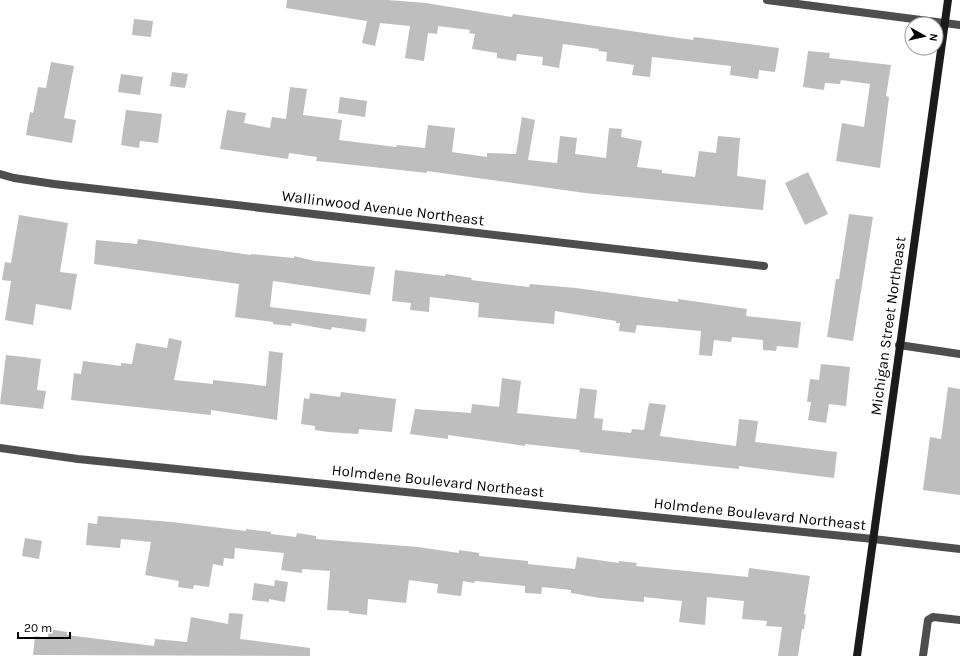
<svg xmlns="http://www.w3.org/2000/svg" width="960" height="656" font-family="Karla,sans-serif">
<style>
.building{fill:#bebebe}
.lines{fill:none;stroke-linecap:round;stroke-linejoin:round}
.lane{stroke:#4e4e4e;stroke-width:8}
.street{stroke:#4e4e4e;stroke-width:8}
.secondary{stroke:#1b1b1b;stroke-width:8}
.labels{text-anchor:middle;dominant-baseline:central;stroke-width:4;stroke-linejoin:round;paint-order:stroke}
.street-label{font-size:15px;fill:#000;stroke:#fff}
</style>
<rect width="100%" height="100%" fill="#fff"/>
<path class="building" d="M287 0H388L426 3 512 17 513 14 693 40 694 37 779 48 775 72 759 70 758 79 730 75 731 66 652 57 650 77 632 75 634 65 606 61 607 52 598 51 599 49 563 44 559 68 542 65 543 57 517 54 516 61 497 58V53L472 49 475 34 469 33 470 30 438 26 437 34 428 33 424 61 405 58 410 26 380 23 375 46 362 43 367 21 286 8Z
M134 19 153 21 151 37 132 35Z
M808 51 830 53 829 58 891 65 886 96 889 97 880 168 836 161 842 123 864 127 870 84 841 80 840 84 825 83 824 90 803 87Z
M51 62 74 66 64 118 76 120 72 143 26 135 30 112 33 113 38 87 46 88Z
M172 72 188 74 185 88 170 86Z
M121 74 143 77 140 95 118 92Z
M290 87 307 89 303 115 342 120 339 140 396 147 397 145 425 148 428 125 455 128 452 152 487 157V153L516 154 522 117 535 120 528 160 557 163 560 136 577 138 575 154 606 158 609 128 622 129 621 137 642 141 637 167 662 170V173L695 177 699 151 716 153 718 136 740 138 737 176 766 180 763 210 585 193 427 171V173L336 163 316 161 317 157 289 153 288 159 220 149 227 110 246 113 244 123 270 128 272 117 286 119Z
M340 97 367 101 365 117 338 113Z
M126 110 162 114 158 143 140 141 139 148 121 145Z
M808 172 828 214 805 225 785 183Z
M849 214 873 217 853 341 827 337 836 279H839Z
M19 215 68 223 60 272 77 274 71 310 36 304 33 325 5 320 11 281 2 280 5 262 11 263Z
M138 239 251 255V254L294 258V256L315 261 375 267 370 295 273 281 270 307 367 319 365 332 332 327 331 330 292 323 291 326 273 324V322L235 317 239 284 94 264 96 240 137 244Z
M395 270 445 276 446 274 472 278 471 280 529 287 530 284 576 288 678 302V299L747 309 746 316 801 322 798 348 777 346 776 351 763 350V340L732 337 731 342 714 340 712 356 699 355 701 331 637 325 635 333 619 331 620 323H616V321L555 311 554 324 478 317 479 303 430 297 429 312 410 310 411 303 392 301Z
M169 338 182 341 174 380 213 384V380L266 386 269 351 283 353 277 420 211 410V415L71 400 74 373 81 374 83 361 121 366V363L132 364 136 343 167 348Z
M6 355 41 359 37 390 46 391 43 409 0 404Z
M821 364 850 367 846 406 829 404 826 423 808 420 811 402H807L810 379 819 380Z
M502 378 521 381 517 413 576 419 580 388 597 390 594 418 603 419 602 430 631 433 632 429 644 430 649 403 666 405 660 436 736 446 739 419 758 421 755 442 837 452 834 478 739 466V469L606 455 579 452 580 450 525 444V446L448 435V439L410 434 415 409 471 413 472 404 499 407Z
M948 387 960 389V495L923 490 930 437 941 439Z
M341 392 396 399 392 432 359 429 358 434 328 432 315 430V426L301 424 304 398 309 399 310 393 340 397Z
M98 516 172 522 246 531V529L271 532V534L296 537 297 533 316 536V539L418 547 459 553V550L479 553V556L528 561V564L575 569 577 557 619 563V561L637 563 636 566 748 577 749 568 810 576 804 614 806 615 804 629H802L798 656H778L782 627 766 626 767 621 742 619 744 601 707 597 705 625 679 622 682 601 644 597V602L600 598 571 593V590L542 587 541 594 525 593V586L475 581 474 583 463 581 461 596 437 593 438 584 409 580 406 603 368 599 367 615 349 613V611L327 610 330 571 302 569V573L281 570 284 553 235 548 234 559 224 558 223 566 213 564 209 587 194 585 193 589 178 587 179 581 145 575 151 542 121 539 120 548 86 545 88 523 97 524Z
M25 538 42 541 39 559 22 556Z
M275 580 288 582 285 602 269 599V602L252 600 254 583 274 586Z
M229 613 243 614 240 639 310 648V656L33 655 35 636 48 638 49 629 67 632V635L154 646 155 639 187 642 191 617 228 624Z"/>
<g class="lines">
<path class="lane" d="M899 345 960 354
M873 539 960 549
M923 656 928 620 933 617 960 620"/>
<path class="street" d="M767 0 960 25
M0 174 14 178 54 184 764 266
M0 448 78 459 873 539"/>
<path class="secondary" d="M857 656 948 0"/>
</g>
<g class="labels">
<g class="street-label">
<text transform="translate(383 208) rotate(7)">Wallinwood Avenue Northeast</text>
<text transform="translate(888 326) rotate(-82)">Michigan Street Northeast</text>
<text transform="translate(438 481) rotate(6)">Holmdene Boulevard Northeast</text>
<text transform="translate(760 514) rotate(6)">Holmdene Boulevard Northeast</text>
</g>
</g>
<g transform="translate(924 36) rotate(98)"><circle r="19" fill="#ffffff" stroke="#999999"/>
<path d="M0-3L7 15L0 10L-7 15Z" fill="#000000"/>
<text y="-6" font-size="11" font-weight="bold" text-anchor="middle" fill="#000000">N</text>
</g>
<path d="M18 632v6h52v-6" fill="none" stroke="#000000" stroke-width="2"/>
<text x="24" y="632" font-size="12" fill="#000000" stroke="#ffffff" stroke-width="3" paint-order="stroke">20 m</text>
</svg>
